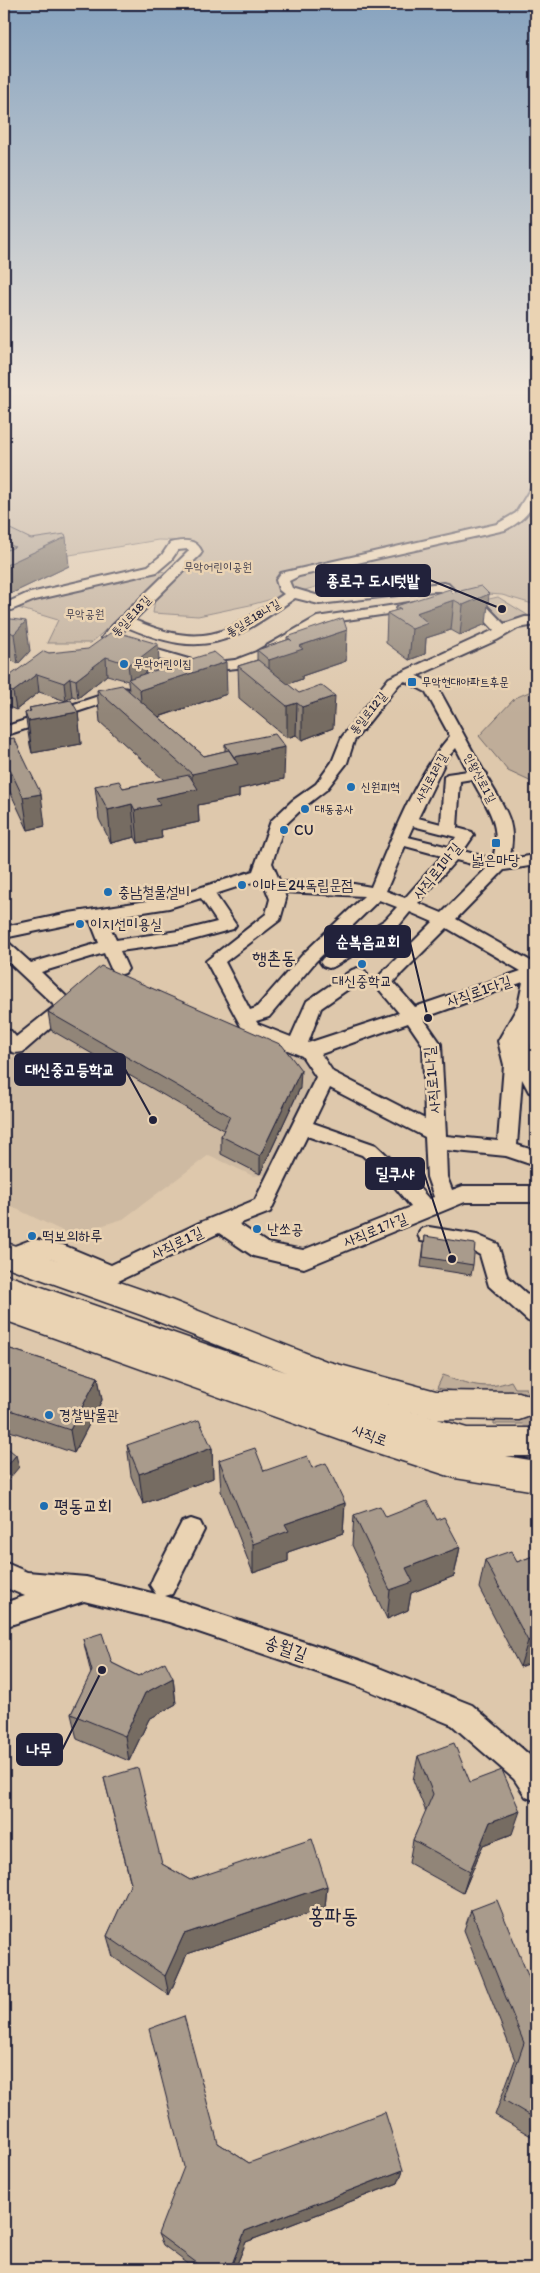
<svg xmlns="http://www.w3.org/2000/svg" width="540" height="2273" font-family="Itim,'Poor Story',sans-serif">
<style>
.built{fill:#cebaa2}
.green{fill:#bfad99;stroke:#70686a}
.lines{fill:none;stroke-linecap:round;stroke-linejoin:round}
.primary-tunnel{stroke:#b8a795;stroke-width:33;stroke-dasharray:33 17;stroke-linecap:butt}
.street-casing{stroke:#22223b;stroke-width:4}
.primary-casing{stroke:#22223b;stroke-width:3}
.street{fill:#ead3b3;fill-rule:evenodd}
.primary{fill:#ead3b3;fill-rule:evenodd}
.wall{fill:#918578;stroke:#22223b}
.shaded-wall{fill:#766c62;stroke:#22223b}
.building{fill:#a99b8c;stroke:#22223b}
.poi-dot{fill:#1f6fb2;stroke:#ead3b3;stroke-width:2}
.labels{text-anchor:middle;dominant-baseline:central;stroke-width:5;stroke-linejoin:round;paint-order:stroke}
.far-park-label{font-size:12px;fill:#413e4e;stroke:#ead3b3}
.far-street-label{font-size:12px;fill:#22223b;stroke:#ead3b3}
.far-poi-label{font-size:12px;fill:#22223b;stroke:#ead3b3;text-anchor:start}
.poi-label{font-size:15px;fill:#22223b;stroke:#ead3b3;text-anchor:start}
.street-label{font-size:15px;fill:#22223b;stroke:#ead3b3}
.quarter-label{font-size:18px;fill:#22223b;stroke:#ead3b3}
.near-poi-label{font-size:18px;fill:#22223b;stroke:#ead3b3;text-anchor:start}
.near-street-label{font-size:18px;fill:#22223b;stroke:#ead3b3}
.near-quarter-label{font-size:21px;fill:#22223b;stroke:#ead3b3}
.leader{fill:none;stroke:#22223b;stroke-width:2}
.callout-dot{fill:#22223b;stroke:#ead3b3;stroke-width:2}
.callout{fill:#22223b;stroke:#22223b;stroke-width:2}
.callout-label{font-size:16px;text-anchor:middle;font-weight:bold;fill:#fff}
</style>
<rect width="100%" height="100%" fill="#dec8ac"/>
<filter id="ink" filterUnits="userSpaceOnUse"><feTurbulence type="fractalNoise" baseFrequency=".02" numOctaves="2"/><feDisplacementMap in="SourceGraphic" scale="10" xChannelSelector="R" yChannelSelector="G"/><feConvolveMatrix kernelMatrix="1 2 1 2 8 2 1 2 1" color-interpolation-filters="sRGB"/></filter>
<g filter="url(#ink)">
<path class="built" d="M115 975 235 1029 308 1059 319 1085 277 1174 253 1176 209 1155 123 1219 71 1235 4 1203V1062L28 1048Z"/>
<path class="green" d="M4 396H536V605L502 595 460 592 429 586 391 583 323 585 250 605 198 616 153 613 156 592 197 546 193 541 158 540 64 556 4 534Z
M156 570 169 573 91 643H47L58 620 18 608 33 600Z
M498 597 529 616 505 624 480 601Z
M536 689V784L508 771 479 736 515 698Z
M443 1375C470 1384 484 1391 511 1381L515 1388H526L532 1407H536V1458L505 1457 504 1452 531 1451 525 1424H494V1419L460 1392 437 1388Z"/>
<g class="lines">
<path class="primary-tunnel" d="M525 1430 536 1426"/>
<defs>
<path id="street" d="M536 484C537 507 525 520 505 530L299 576 289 581 292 588 319 596 443 583 448 584 460 596 478 597 504 624 525 617H536V625L518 628 497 640 417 676 437 686 483 770 487 774 486 776C503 807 519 822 509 859L536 855V865L504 870 456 919 536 964V1006L534 1011 536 1012V1029L531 1046 536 1067V1094L529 1092 522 1079 517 1145 536 1151V1166L506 1156 446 1150 447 1177 452 1190 463 1186H536V1202H465L304 1268 253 1256 219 1233 112 1284 52 1259 34 1256 10 1265 4 1263V1250L33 1239 63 1245 111 1265 199 1223 255 1200 316 1077 302 1056 244 1032 206 961 266 914 270 899 262 879 215 894 236 925 233 929 185 942 120 951 128 969 125 973 119 975 113 973 104 953 41 972 76 1006 23 1052C14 1054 10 1052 4 1046V1030L11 1031 16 1037 55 1006 4 958V942L10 944 31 963 99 943 90 920 4 938V927L69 913 167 898 253 871 271 821 292 801 316 784 332 762 342 737 389 678 494 630 469 603 450 601 440 591H434L319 604 295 598C230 643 205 660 127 627L116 638 192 660 217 662 235 660 256 652 317 617 422 601 429 605 422 609 326 623 266 658 237 668 217 670 191 668 108 645 102 638 107 631 189 551 188 549 178 550 171 560 157 572 35 600 4 613V604L26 594 148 566 162 555 170 543C183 540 196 538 202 552L200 555 134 620C205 650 225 634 284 594L279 590 276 580 281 573 497 524 516 513 532 486ZM405 681 426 692 450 736C414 778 392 837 371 887L354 884 280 882 272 863 284 826 304 807 326 790 347 763 354 741 399 684ZM456 748 468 771 447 774 444 777 441 824 418 818 447 758ZM472 779C488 810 502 824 493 859L463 851 474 835 472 832 457 828 460 781ZM413 826 456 837 449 847 408 837ZM405 846 442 856 405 898 386 891ZM456 860 487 868 442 913 418 903ZM284 892 364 896 304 953 256 1008 250 1010 225 962 280 920 286 899ZM201 898 217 922 185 930 116 940 106 918 169 908ZM379 900 397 907 385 920 323 958 320 962 323 966 329 968 335 966 397 928 410 912 433 922 373 982 399 1013 308 1043 321 1008 364 978 367 974 364 970 358 968 352 970 307 1001 291 1037 258 1024 256 1021 269 1017 316 961ZM447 928 521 971 415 1007 393 982ZM523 982 518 1006 498 1041 504 1065 498 1141 446 1136 441 1044 423 1018ZM408 1023 423 1045 425 1119 333 1072 321 1054ZM330 1088 425 1137 427 1177 434 1197 429 1199 404 1171 376 1145 313 1123ZM307 1136 362 1155 390 1181 411 1207 303 1250 267 1243 239 1224 270 1212Z
M123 688 128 689 130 692 128 695 4 736V727Z
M429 1227 477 1235 498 1244 507 1276 536 1302V1324L528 1321 489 1286 480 1255 473 1251 421 1241 418 1235 421 1229Z
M191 1519 200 1522 204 1530 172 1594 165 1596 359 1660 472 1705 534 1759 536 1763V1801L526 1797 514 1779 452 1725 358 1686 169 1622 84 1601 4 1627V1603L25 1596 4 1587V1562L27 1572 86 1577 156 1594 150 1585 154 1576 182 1522Z"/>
<path id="primary" d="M4 1242 163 1297 326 1361 436 1391 519 1392 530 1396 535 1406 530 1416 519 1420 436 1419 340 1391 467 1428H528L536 1431V1453L528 1456H506L536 1461V1491L455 1478 368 1450 4 1320V1274L286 1372 141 1315 4 1266Z"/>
</defs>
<use href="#street" class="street-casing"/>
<use href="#primary" class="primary-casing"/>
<use href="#street" class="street"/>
<use href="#primary" class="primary"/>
</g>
<path class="wall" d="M4 526 69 566 4 597Z
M452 593 486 624 460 635 451 630 426 638 425 654 409 660 386 643 387 613 395 611 396 606Z
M4 618 30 651 18 664 4 656Z
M347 630 346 661 302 676V679L288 684 333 728 302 740 296 735 287 738 239 698 238 666 257 660V650L287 640V637Z
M49 653 159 661 142 675 227 694 159 717 204 756 225 751V744L284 779 239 789V797L198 805 199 822 161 830 162 838 138 843 135 837 111 843 99 819 95 786 123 788 164 780 100 722 97 690 129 691 128 681 107 675 78 698 72 696 66 701 78 712 81 744 32 753 30 745 25 713 30 711 29 708 66 701 39 692 16 710 4 705V680Z
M4 757 45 826 28 830 4 779Z
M48 1012 300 1088 260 1174 221 1154V1136L224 1130 51 1030Z
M425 1236 473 1265 471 1275 421 1267Z
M4 1347 98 1377 102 1400 74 1453 4 1429Z
M127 1445 212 1448 213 1478 143 1504 131 1476Z
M219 1460 264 1471 312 1468 345 1503 343 1533 288 1552V1561L253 1573 221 1491Z
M354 1515 437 1520 460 1547 454 1576 411 1593 408 1610 387 1619 352 1545Z
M536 1555V1661L520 1667 479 1588 485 1560 517 1562Z
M83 1639 112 1663 138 1676 173 1678 176 1704 149 1719 129 1761 77 1739 71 1714 91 1674Z
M418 1756 470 1782 512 1834 483 1845 463 1893 409 1863 413 1840 426 1812 413 1780Z
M104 1778 162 1864 190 1880 327 1886 325 1908 187 1954 169 1995 113 1957 107 1936 131 1884Z
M471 1910 536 1995V2139L495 2115 515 2060 464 1930Z
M218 2143 249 2163 403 2170 398 2183 246 2242 235 2269H195L163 2245 158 2234Z"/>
<path class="shaded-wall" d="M66 537 69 566 4 597V566Z
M489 594 486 624 460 635 463 605Z
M454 600 451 630 426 638 425 654 409 660 412 629 416 613Z
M26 621 30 651 18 664 14 634Z
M347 630 346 661 302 676V679L269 691V660L299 646Z
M158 644 159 661 138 678 130 681 128 664Z
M106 657 107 675 78 698 76 680Z
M226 662 227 694 143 722 140 690Z
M37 674 39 692 16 710 13 692Z
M70 678 72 696 66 701 64 683Z
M335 696 333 728 302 740V707Z
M297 703 296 735 287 738V706Z
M78 712 81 744 32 753 28 721Z
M285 747 284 779 239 789V797L198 805 199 822 161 830 162 838 138 843 135 810 156 798 192 790V774L234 757Z
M41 794 45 826 28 830 23 797Z
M132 804 135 837 111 843 108 810Z
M301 1070 300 1088 260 1174V1156Z
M98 1377 102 1400 74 1453 70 1430Z
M212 1448 213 1478 143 1504 139 1474Z
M16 1455 19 1467 4 1485V1470Z
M345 1503 343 1533 288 1552V1561L253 1573V1544L285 1524Z
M460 1547 454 1576 411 1593 408 1610 387 1619 390 1590 406 1568Z
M536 1637V1661L520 1667 528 1641Z
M173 1678 176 1704 149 1719 129 1761 125 1736 145 1693Z
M520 1811 512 1834 483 1845 463 1893 470 1871 490 1822Z
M327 1886 325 1908 187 1954 169 1995 165 1976 184 1934Z
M403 2170 398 2183 246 2242 235 2269H230L245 2231Z"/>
<path class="building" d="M4 526 31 539 65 534 66 537 4 566V551L15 547 4 542Z
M481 586 489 594 463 605 454 600 416 613 428 623 412 629 387 613 401 609 396 606 450 589 452 593Z
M4 618 26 621 14 634 4 629Z
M343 618 347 630 299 646 303 649 269 660 257 650 290 639 292 641 287 637Z
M113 631 158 644 136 661 128 664 106 657 76 680 70 678 64 683 37 674 13 692 4 689V680L44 651 49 653 88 649Z
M214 652 226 662 140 690 128 679Z
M258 660 299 693 321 685 335 696 302 707 297 703 287 706 238 666Z
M122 685 204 756 229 750 238 764 192 774 97 690Z
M71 700 78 712 28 721 25 713 31 711 29 708Z
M275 734 285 747 234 757 225 744Z
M14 738 41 794 23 797 4 757V740Z
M189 775 198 789 156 798 160 805 135 810 132 804 108 810 95 786 119 781 123 788Z
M101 966 282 1045 301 1070 260 1156 221 1136 230 1116 48 1012Z
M425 1236 475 1244 473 1265 423 1257Z
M4 1347 98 1377 70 1430 4 1408Z
M199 1420 212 1448 139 1474 127 1445Z
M4 1445 16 1455 4 1470Z
M255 1448 264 1471 307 1456 312 1468 326 1463 345 1503 285 1524 289 1531 253 1544 219 1460Z
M427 1501 437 1520 444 1517 460 1547 406 1568 413 1582 390 1590 354 1515 380 1506 386 1517Z
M511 1551 517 1562 536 1555V1637L528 1641 485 1560Z
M102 1633 112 1663 138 1676 165 1662 173 1678 145 1693 125 1736 71 1714 92 1671 83 1639Z
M454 1743 470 1782 502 1770 520 1811 490 1822 470 1871 413 1840 433 1794 418 1756Z
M138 1768 162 1864 190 1880 312 1839 327 1886 184 1934 165 1976 107 1936 131 1883 104 1778Z
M497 1900 536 1995V2119L504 2100 524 2043 471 1910Z
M184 2016 218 2143 249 2163 385 2112 403 2170 245 2231 230 2269H205L158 2234 184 2167 149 2029Z"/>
</g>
<linearGradient id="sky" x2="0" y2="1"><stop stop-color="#87a3bf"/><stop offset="0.55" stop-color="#f0e6da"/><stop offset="1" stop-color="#f0e6da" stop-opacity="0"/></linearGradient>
<rect width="540" height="714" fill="url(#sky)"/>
<g class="poi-dot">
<circle cx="124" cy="664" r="5"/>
<rect x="407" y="677" width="10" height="10" rx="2.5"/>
<circle cx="351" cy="787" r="5"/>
<circle cx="305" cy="809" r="5"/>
<circle cx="284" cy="830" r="5"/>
<rect x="491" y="838" width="10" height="10" rx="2.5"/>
<circle cx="242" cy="885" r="5"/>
<circle cx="108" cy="892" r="5"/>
<circle cx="80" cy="924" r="5"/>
<circle cx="362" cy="964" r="5"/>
<circle cx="257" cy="1229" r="5"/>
<circle cx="32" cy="1236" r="5"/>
<circle cx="49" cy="1415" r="5"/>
<circle cx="44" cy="1506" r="5"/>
</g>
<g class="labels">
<g class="far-park-label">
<text x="218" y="567">무악어린이공원</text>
<text x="85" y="614">무악공원</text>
</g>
<g class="far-street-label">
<text transform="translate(131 616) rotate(-47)">통일로18길</text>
<text transform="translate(253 618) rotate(-31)">통일로18나길</text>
<text transform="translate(368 713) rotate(-51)">통일로12길</text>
<text transform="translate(431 778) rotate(-61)">사직로1라길</text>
<text transform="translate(480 778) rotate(62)">인왕산로1길</text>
</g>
<g class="far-poi-label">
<text x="134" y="664">무악어린이집</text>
<text x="422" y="682">무악현대아파트후문</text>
<text x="361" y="787">신원피혁</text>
<text x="315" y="809">대동공사</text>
</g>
<g class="poi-label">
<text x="294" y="830">CU</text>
<text x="496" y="860" text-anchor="middle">넓은마당</text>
<text x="252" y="885">이마트24독립문점</text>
<text x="118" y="892">충남철물설비</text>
<text x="90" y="924">이지선미용실</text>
<text x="362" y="981" text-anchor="middle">대신중학교</text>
<text x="267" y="1229">난쏘공</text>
<text x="42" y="1236">떡보의하루</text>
<text x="59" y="1415">경찰박물관</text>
</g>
<g class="street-label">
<text transform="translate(437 871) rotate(-51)">사직로1마길</text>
<text transform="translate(479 991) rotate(-19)">사직로1다길</text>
<text transform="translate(432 1080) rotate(-95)">사직로1나길</text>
<text transform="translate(375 1230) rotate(-22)">사직로1가길</text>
<text transform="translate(177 1243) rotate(-26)">사직로1길</text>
<text transform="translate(370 1435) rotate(21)">사직로</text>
</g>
<g class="quarter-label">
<text x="274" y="958">행촌동</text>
</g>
<g class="near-poi-label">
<text x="54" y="1506">평동교회</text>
</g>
<g class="near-street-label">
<text transform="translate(286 1648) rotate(19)">송월길</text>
</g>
<g class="near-quarter-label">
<text x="333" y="1915">홍파동</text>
</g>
</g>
<path class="leader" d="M502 609L430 580M428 1018L410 942M153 1120L125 1069M452 1259L424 1173M102 1670L62 1750"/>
<g class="callout-dot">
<circle cx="502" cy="609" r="5"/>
<circle cx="428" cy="1018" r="5"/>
<circle cx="153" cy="1120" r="5"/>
<circle cx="452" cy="1259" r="5"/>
<circle cx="102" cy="1670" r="5"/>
</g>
<g class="callout">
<rect x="316" y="565" width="114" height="31" rx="5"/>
<rect x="325" y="926" width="85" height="31" rx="5"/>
<rect x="15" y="1054" width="110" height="31" rx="5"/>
<rect x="366" y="1158" width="58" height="31" rx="5"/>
<rect x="17" y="1734" width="45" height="31" rx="5"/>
</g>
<g class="callout-label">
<text x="373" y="586">종로구 도시텃밭</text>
<text x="368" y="947">순복음교회</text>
<text x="70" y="1075">대신중고등학교</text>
<text x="395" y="1179">딜쿠샤</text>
<text x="39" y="1755">나무</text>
</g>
<rect width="540" height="2273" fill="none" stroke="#ead3b3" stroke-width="20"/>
<rect x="10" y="10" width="520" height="2253" fill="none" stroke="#22223b" stroke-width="2" filter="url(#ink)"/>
</svg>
